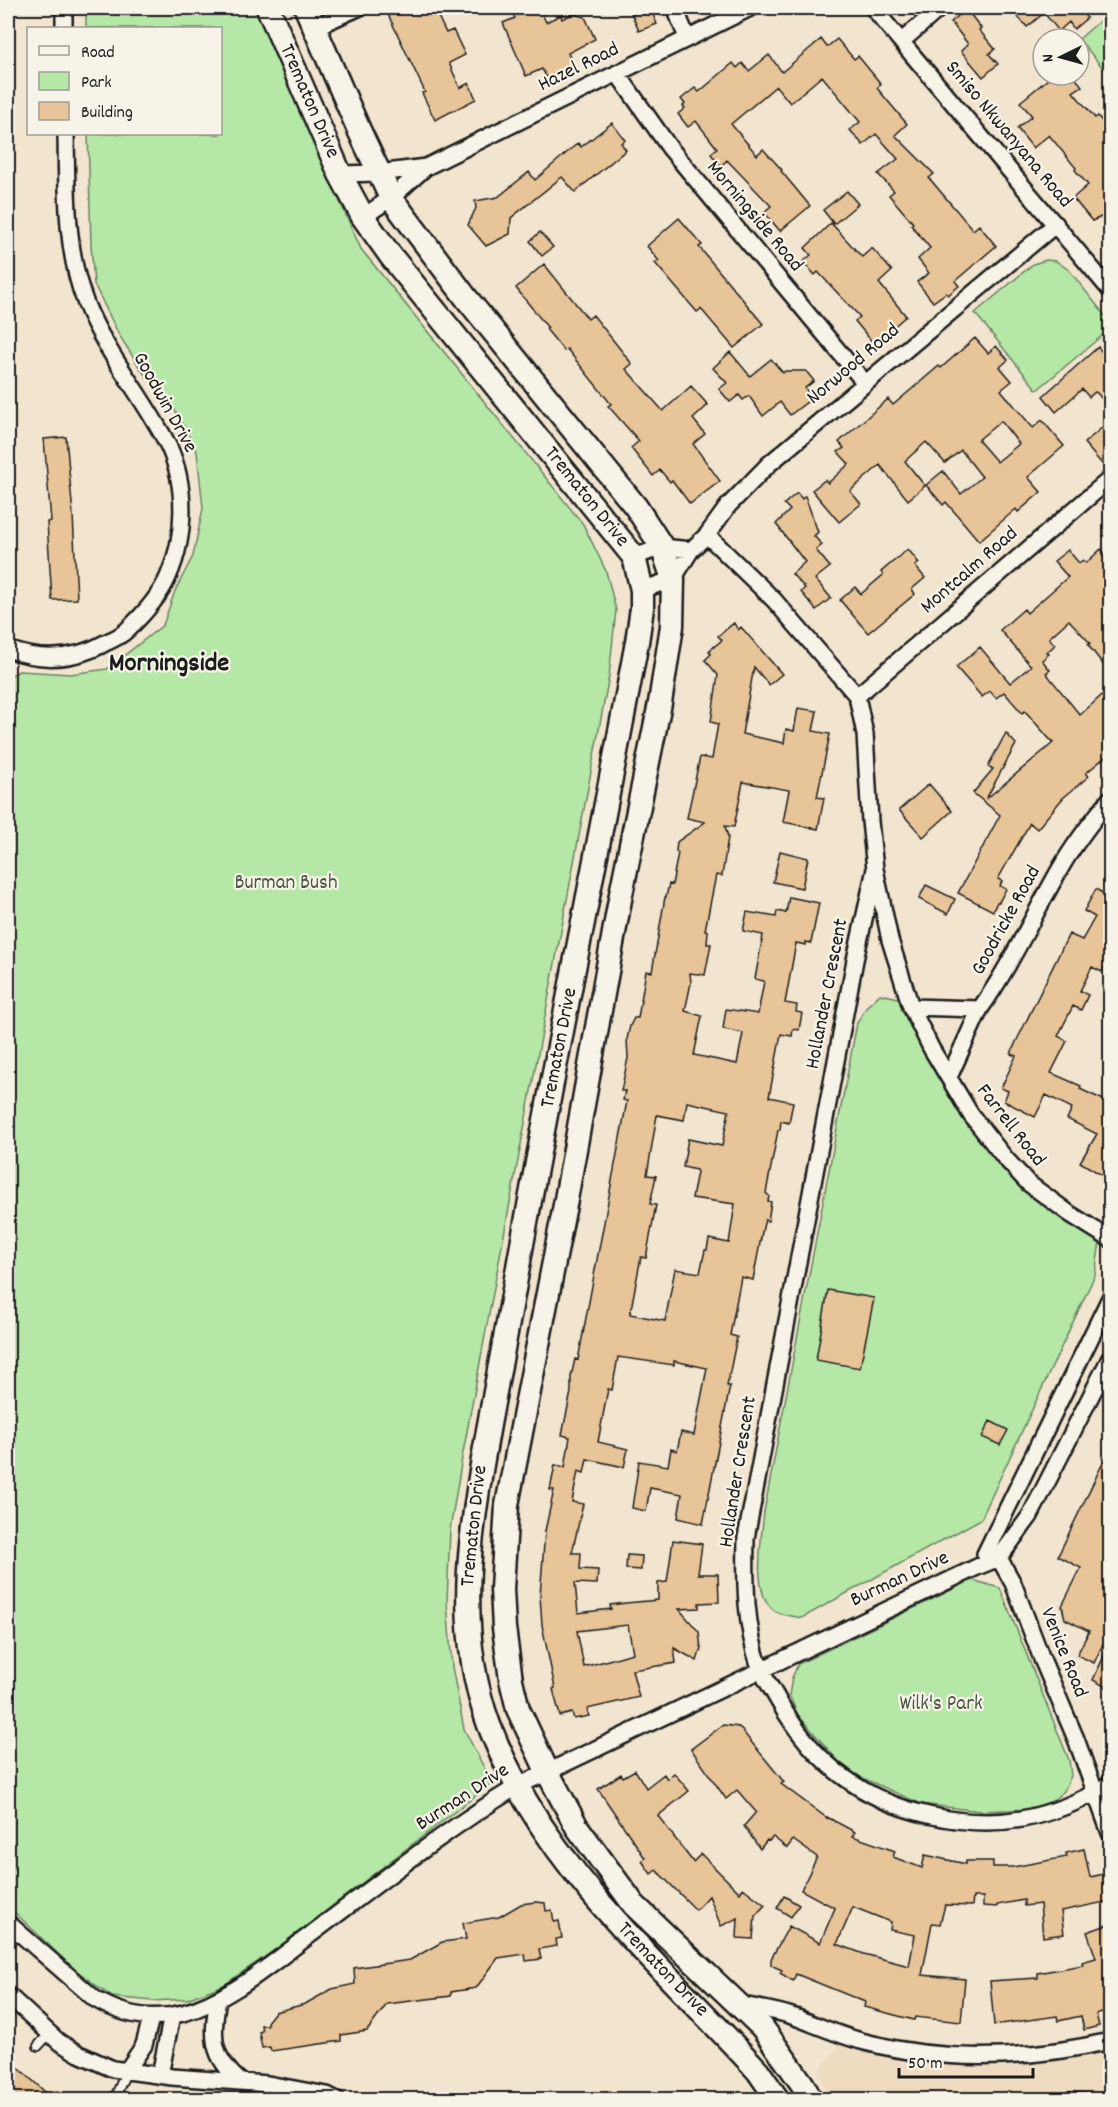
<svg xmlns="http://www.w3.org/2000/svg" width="1118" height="2107" font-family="Dekko,sans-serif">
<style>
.built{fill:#efdbc0}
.green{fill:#b5e7a7;stroke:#688262;stroke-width:1.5}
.building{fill:#e8c599;stroke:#1c1c1c;stroke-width:1.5;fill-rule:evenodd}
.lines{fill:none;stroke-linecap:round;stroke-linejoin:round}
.lane-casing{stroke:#1c1c1c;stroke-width:12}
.street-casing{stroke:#1c1c1c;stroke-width:20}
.secondary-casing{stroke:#1c1c1c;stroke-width:27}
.lane{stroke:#f7f3e8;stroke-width:8}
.street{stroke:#f7f3e8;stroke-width:15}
.secondary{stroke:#f7f3e8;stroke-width:22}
.labels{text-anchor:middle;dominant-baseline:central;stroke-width:4.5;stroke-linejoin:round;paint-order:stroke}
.street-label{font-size:21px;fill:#1c1c1c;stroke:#f7f3e8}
.park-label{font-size:21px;fill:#4a5946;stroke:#f7f3e8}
.district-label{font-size:27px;font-weight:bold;fill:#1c1c1c;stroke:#f7f3e8}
</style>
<rect width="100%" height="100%" fill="#f2e5d0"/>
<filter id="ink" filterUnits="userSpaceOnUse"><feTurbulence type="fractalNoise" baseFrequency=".0167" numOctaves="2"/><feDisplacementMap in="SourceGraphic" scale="12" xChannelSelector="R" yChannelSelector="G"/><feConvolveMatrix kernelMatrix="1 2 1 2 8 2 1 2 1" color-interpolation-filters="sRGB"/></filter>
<g filter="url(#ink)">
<path class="built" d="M841 2044 913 2065H1016L1110 2052V2099H829L818 2071Z"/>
<path class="green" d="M86 8H254L361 249 583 524 606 571 616 610 609 676 462 1458 450 1530 447 1602 452 1667 464 1729 492 1783 276 1949 224 1985 187 1999 153 2001 112 1997 74 1969 8 1906V677L19 671 71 674 107 669 163 625 175 591 193 556 203 508 197 452 176 412 142 371 119 335 94 284 91 245 88 134H220V28H86Z
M1110 12V68L1106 72 1079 39Z
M1046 260 1056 261 1069 270 1110 322V329L1037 390 975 313 1033 264Z
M880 994 899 998 919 1016 1006 1160 1100 1242 1095 1275 981 1519 802 1618C795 1616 786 1616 779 1613 749 1601 762 1537 764 1512L857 1023 867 1006Z
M972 1580 1000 1588 1069 1760 1071 1776 1064 1791 1051 1802 1033 1809 980 1811 921 1804 847 1771 798 1715 789 1695 792 1678 798 1664Z"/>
<path class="building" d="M385 8H434L446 33 453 30 465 55 449 63 460 88 469 83 476 99 435 120 422 93 425 92Z
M510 8H539L546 22 561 15 562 19 573 14 585 17 595 39 568 53 573 65 547 78 542 69 526 76 503 23 515 18Z
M629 8H650L657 24 639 31Z
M1010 8H1086L1081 12 1087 18 1074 29 1069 22 1059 31 1044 13 1027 27Z
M966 9 981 28 979 30 995 49 989 54 998 64 983 77 961 51 968 44 951 22Z
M821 39 827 47 837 39 854 59 858 56 881 84 877 88 907 124 895 135 934 174 929 178 973 230 979 225 996 246 955 281 959 286 948 295 946 293 933 302 917 282 929 273 918 259 930 248 911 225 913 223 889 195 894 191 878 174 898 159 876 134 863 145 850 130 860 122 822 76 790 103 776 86 731 124 757 155 763 149 782 170 781 171 810 206 780 231 764 212 771 206 727 160 721 166 711 154 717 148 696 121 688 127 678 114 685 108 683 106 685 104 681 99 695 88 699 92 733 63 737 68 742 63 749 71 769 55 782 72Z
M1053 75H1073L1082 86 1073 92 1095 118 1098 116 1110 132V213L1092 221 1073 198 1088 185 1075 170 1076 168 1049 135 1033 148 1017 128 1032 116 1020 102Z
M612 123 625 140 621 143 626 150 575 192 562 177 511 218 510 234 486 246 468 225 476 208 475 201 498 197 529 172 535 180 578 143 581 147Z
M847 191 858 204 834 224 823 210Z
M679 218 702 245 699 247 763 324 734 348 701 309 697 312 655 263 659 261 647 246Z
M831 223 862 257 872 248 892 271 879 283 906 316 874 344 855 321 860 317 818 272 815 275 803 262 811 255 805 248Z
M540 232 553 247 542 256 530 241Z
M544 264 588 319 593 315 632 364 626 369 663 411 691 386 708 405 693 419 705 434 693 444 720 481 690 504 672 480 670 482 660 470 653 476 631 448 639 441 608 406 611 404 567 349 564 351 546 329 548 328 516 288Z
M975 338 988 353 996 346 1008 360 1000 367 1012 381 1001 390 1033 428 1042 420 1064 446 1028 477 1041 492 1018 512 1016 509 979 541 946 502 943 505 926 485 943 471 961 494 982 477 961 450 945 463 926 442 905 461 925 486 908 500 880 465 850 491 861 504 839 522 812 490 825 480 828 483 849 464 838 452 844 448 839 442 888 399 893 405 939 366 941 368ZM1001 421 1019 444 997 462 978 440Z
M1098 347 1110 362V408L1097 393 1095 392 1089 397 1082 389 1056 412 1043 396Z
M730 352 750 376 771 359 783 373 785 371H806L814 381 805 388 812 398 790 415 780 402 763 416 749 396 743 400 739 395 730 402 719 389 727 383 713 368Z
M1110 421V457L1102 464 1084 443Z
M66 437 73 515 77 599 52 600 47 522 51 521 44 439Z
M797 493 802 499 805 496 818 532 814 536 822 545 816 550 830 567 815 579 831 598 816 610 801 592 805 588 792 574 805 562 776 524 790 510 784 504Z
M908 549 919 563 915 566 925 578 912 589 915 594 868 633 840 600 855 587 861 594 883 575 881 572Z
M1101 549 1110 560V673L1088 645 1090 643 1069 620 1049 638 1055 645 1047 652 1049 654 1042 660 1050 670 1046 673 1080 715 1110 688V753L1086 773 1089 776 1063 798 1037 829 1030 823 998 879 1002 881 1000 886 1006 889 999 902H997L993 911 958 893 1000 815 973 793 993 769 988 766 1006 733 1016 744 986 799 1053 743 1025 711 1022 713 1004 692 996 698 990 691 982 697 956 667 980 647 1010 683 1031 666 1000 630 1024 609 1027 613 1068 577 1054 561 1068 550 1079 563 1083 560 1086 563Z
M734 623 738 630 741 627 782 674 769 685 754 667 742 734 784 743 786 729 794 731 798 708 817 711 813 731 830 734 817 797 824 798 818 829 783 822 789 790 743 782 734 827 725 826 728 837 722 876 716 875 705 930 708 931 707 944H711L705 975 690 973 691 983 685 1011 702 1016 694 1055 737 1064 743 1033 723 1029 726 1009 758 1014 764 981 755 979 763 935 743 931 747 912 776 917 777 911 786 913 789 897 819 903 811 943 806 942V945L796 943 785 1003 797 1005 796 1012 802 1013 799 1030 793 1029 792 1036 781 1034 769 1097 793 1102 789 1123 781 1121 780 1130H778L766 1193 769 1196 768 1201 771 1202 768 1221 765 1220 763 1227 753 1280 741 1277 730 1335 737 1337 727 1386H730L703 1524 678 1518 682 1494 650 1488 646 1511 632 1508 639 1461 668 1466 671 1449 677 1451 681 1432 694 1435 707 1368 674 1361V1365L618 1357 612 1390 608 1389 598 1442 628 1449 624 1467 587 1459 584 1473 578 1471 572 1502 583 1504 572 1553H581L580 1569 598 1570 597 1584 575 1583 578 1613 611 1609 610 1605 626 1603 658 1600V1583L667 1582 673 1540 702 1544 698 1574H718L719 1602 699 1603V1608L679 1609 699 1632 701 1649 697 1661 674 1648 676 1663 632 1670 639 1697 587 1709 589 1716 574 1719 572 1713 560 1716 553 1689 555 1688 542 1625 540 1596 545 1531 554 1490H550L555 1465 565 1467 570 1437 562 1435 571 1392V1377L575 1359 578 1360 627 1101 623 1100 625 1091H621L628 1058 627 1039 630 1026 634 1018H638L646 971 652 972 665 897H666L669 884 672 885 678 853 676 851 677 842 705 822 687 818 700 757 712 759 718 724 711 722 718 675 705 660 711 654 709 651 722 640 718 636ZM687 1102 729 1111 722 1146 688 1139 683 1167 696 1170 697 1172 692 1198 735 1204 729 1243 709 1239 707 1250H705L700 1273 675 1269 665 1321 630 1314 641 1257 646 1258 656 1205 650 1204 656 1176 647 1175 657 1115 684 1120ZM628 1625 633 1653 584 1667 577 1631Z
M929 784 952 811 923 837 899 810Z
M780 851 808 858 802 888 773 882Z
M926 885 955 899 948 914 919 899Z
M1096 889 1107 896 1110 890V954L1102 972 1092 967 1080 991 1088 995 1081 1010 1073 1006 1058 1036 1067 1041 1051 1073 1081 1086 1080 1089 1110 1103V1180L1080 1162 1097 1134 1067 1119 1072 1108 1046 1095 1035 1117 1004 1101 1008 1091 1001 1088 1016 1056 1011 1054 1015 1044 1069 934 1082 940 1095 917 1084 911Z
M828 1290 874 1298 860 1368 816 1360Z
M990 1421 1008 1430 1000 1445 982 1437Z
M1110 1448V1586L1106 1595 1110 1597V1629L1094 1663 1077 1655 1089 1631 1065 1619 1062 1606 1081 1568 1058 1556Z
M627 1555 642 1556 641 1570 626 1569Z
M1110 1643V1689L1093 1680Z
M723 1725 739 1727 784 1782 781 1784 827 1818V1817L855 1832 852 1836 895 1851 893 1857 922 1868 925 1855 966 1864V1861H993V1867H1013L1067 1857 1066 1853 1084 1849 1090 1877 1104 1874 1110 1901 1061 1911 1064 1934 1043 1937 1040 1904 1024 1906V1900L997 1905V1907L983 1906V1897H973L972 1906 945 1905 940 1924 932 1923 922 1975 965 1979 961 2022 915 2017 914 2020 864 2007 865 2002 796 1974 793 1981 780 1973 782 1970 771 1965V1959L789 1926 820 1943 835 1908 801 1890 817 1857 793 1840 787 1848 773 1837 769 1841 767 1840 760 1849 744 1826 756 1812 737 1790 726 1799 691 1749ZM853 1907 891 1922 890 1930 915 1935 909 1966 864 1954 837 1944Z
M635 1770 646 1788 664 1774 667 1779 674 1773 689 1791 658 1816 693 1862 701 1854 740 1893 743 1888 765 1905 755 1916 753 1939 737 1938 738 1918 721 1926 709 1896 696 1910 656 1870 651 1874 642 1861 645 1858 598 1789 621 1774 623 1777Z
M784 1896 799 1905 791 1917 777 1908Z
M536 1902 545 1903 546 1911 552 1910 554 1922 559 1921 562 1938 556 1939 557 1946 539 1949 541 1959 526 1961 525 1954 498 1958 476 1988 451 1992V1996L387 2004 367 2031 341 2035V2041L271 2051 270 2047 262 2048 259 2032 262 2031 261 2025H267V2022L275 2012 305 2004 332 1989 355 1984 354 1968 410 1960 442 1942 466 1939 463 1923 499 1917 521 1904Z
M1110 1924V2009L1096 2014 1099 2026 1084 2030 1081 2016 1058 2021 1057 2016 994 2025 990 1981 1038 1978V1973L1083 1965 1082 1962 1096 1958 1087 1932Z
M8 2057 22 2071 54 2100H8Z"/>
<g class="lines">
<defs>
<path id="lane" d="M38 2046 50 2033
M1067 2097 1100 2100
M114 2100 126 2072"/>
<path id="street" d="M64 8V28
M675 8 687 38
M873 8 1110 290
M315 27 358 8
M902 41 940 8
M617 73 669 147 865 383
M340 174 379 173 426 167
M363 217 391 198 426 167 750 8
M707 535 774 600 857 696 865 734 870 821 875 869 890 940 911 1007 931 1048 971 1115 1005 1158 1028 1183 1070 1214 1110 1239
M634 557 662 547 691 550
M642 590 673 579 691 550 707 535 728 506 769 464 1056 224
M8 649C42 662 75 660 107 642 114 639 121 636 127 630 143 615 159 598 168 577 186 537 187 485 168 445 143 396 106 354 86 304 65 251 67 189 66 134
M857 696 1110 479
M875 869 855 960 746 1538C745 1582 745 1626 760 1668 765 1679 772 1689 778 1700 795 1730 817 1758 845 1778 892 1813 965 1829 1022 1819 1053 1813 1084 1800 1110 1784
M911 1007 980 1009C1011 965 1033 916 1060 869 1074 844 1092 821 1110 799
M949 1077 980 1009
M989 1547 999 1558 1013 1583 1042 1659 1076 1739 1110 1833
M985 1554 1110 1298
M8 1923 95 1999C122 2015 152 2021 183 2013 229 2001 272 1963 310 1935 378 1884 445 1830 518 1786L977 1567 999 1558 1030 1516 1110 1358
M8 1995 59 2042 79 2054 113 2069 172 2077 268 2084 327 2095 337 2100
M218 1999C212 2036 210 2056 241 2082
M741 2005C759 2008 778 2011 795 2017 819 2026 843 2037 869 2043 948 2063 1031 2059 1110 2041
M126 2072 144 2045 151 2018
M160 2075 172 2015"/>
<g id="secondary">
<path id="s1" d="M268 8 340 174 363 217 390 255 634 557 642 590V608L637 642C598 850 555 1058 518 1267 508 1325 496 1384 486 1442 469 1536 455 1633 489 1725 543 1867 659 1962 758 2071L778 2100"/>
<path d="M306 8 359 130 391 198 467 299 636 507 662 547 673 579 672 626 660 703 621 894 565 1205 507 1505 502 1589 504 1628 511 1680 518 1709 547 1771 577 1827 634 1905 762 2027 803 2085 811 2100"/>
</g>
</defs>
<use href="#lane" class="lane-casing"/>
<use href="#street" class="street-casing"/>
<use href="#secondary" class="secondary-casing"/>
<use href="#lane" class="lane"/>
<use href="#street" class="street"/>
<use href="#secondary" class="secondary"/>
</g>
</g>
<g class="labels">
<g class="street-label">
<text transform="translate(579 68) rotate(-26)">Hazel Road</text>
<text stroke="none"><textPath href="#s1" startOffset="102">Trematon Drive</textPath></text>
<text transform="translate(1008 135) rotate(50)">Smiso Nkwanyana Road</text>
<text transform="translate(754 217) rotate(50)">Morningside Road</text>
<text transform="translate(854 365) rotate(-40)">Norwood Road</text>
<text transform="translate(164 403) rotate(61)">Goodwin Drive</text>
<text stroke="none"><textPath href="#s1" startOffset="588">Trematon Drive</textPath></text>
<text transform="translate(970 571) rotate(-41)">Montcalm Road</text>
<text transform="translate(1007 921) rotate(-61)">Goodricke Road</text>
<text transform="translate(828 994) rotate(-79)">Hollander Crescent</text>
<text transform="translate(560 1048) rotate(-79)">Trematon Drive</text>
<text transform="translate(1010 1126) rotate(52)">Farrell Road</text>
<text transform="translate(739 1472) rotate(-81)">Hollander Crescent</text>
<text transform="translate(475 1526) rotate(-84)">Trematon Drive</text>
<text transform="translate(900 1580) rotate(-25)">Burman Drive</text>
<text transform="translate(1063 1653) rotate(68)">Venice Road</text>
<text transform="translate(463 1798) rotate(-33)">Burman Drive</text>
<text stroke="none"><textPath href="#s1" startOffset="2154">Trematon Drive</textPath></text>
</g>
<g class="park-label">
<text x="286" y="884">Burman Bush</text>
<text x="941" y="1705">Wilk's Park</text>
</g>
<g class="district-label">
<text x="169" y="664">Morningside</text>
</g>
</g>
<rect width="1118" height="2107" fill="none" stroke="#f7f3e8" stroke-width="30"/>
<rect x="15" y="15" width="1088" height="2077" fill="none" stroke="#1c1c1c" stroke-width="2" filter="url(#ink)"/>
<rect x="27" y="27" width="195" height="108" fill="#f7f3e8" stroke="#9f9d96" stroke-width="1.5"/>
<rect x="39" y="46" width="30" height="9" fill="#f7f3e8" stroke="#9f9d96" stroke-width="1.5"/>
<text x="81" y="57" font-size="18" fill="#1c1c1c">Road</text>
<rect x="39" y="72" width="30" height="18" fill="#b5e7a7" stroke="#9f9d96" stroke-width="1.5"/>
<text x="81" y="87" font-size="18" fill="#1c1c1c">Park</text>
<rect x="39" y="102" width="30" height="18" fill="#e8c599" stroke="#9f9d96" stroke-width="1.5"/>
<text x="81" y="117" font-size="18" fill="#1c1c1c">Building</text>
<g transform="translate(1061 57) rotate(265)"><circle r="28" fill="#f7f3e8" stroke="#9f9d96" stroke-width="1.5"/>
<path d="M0-4.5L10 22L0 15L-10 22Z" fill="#1c1c1c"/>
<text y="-9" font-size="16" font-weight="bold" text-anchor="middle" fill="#1c1c1c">N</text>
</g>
<path d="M899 2068v9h134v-9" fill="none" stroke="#1c1c1c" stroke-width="3"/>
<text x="908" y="2068" font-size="18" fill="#1c1c1c" stroke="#f7f3e8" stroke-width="4.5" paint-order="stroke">50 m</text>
</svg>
